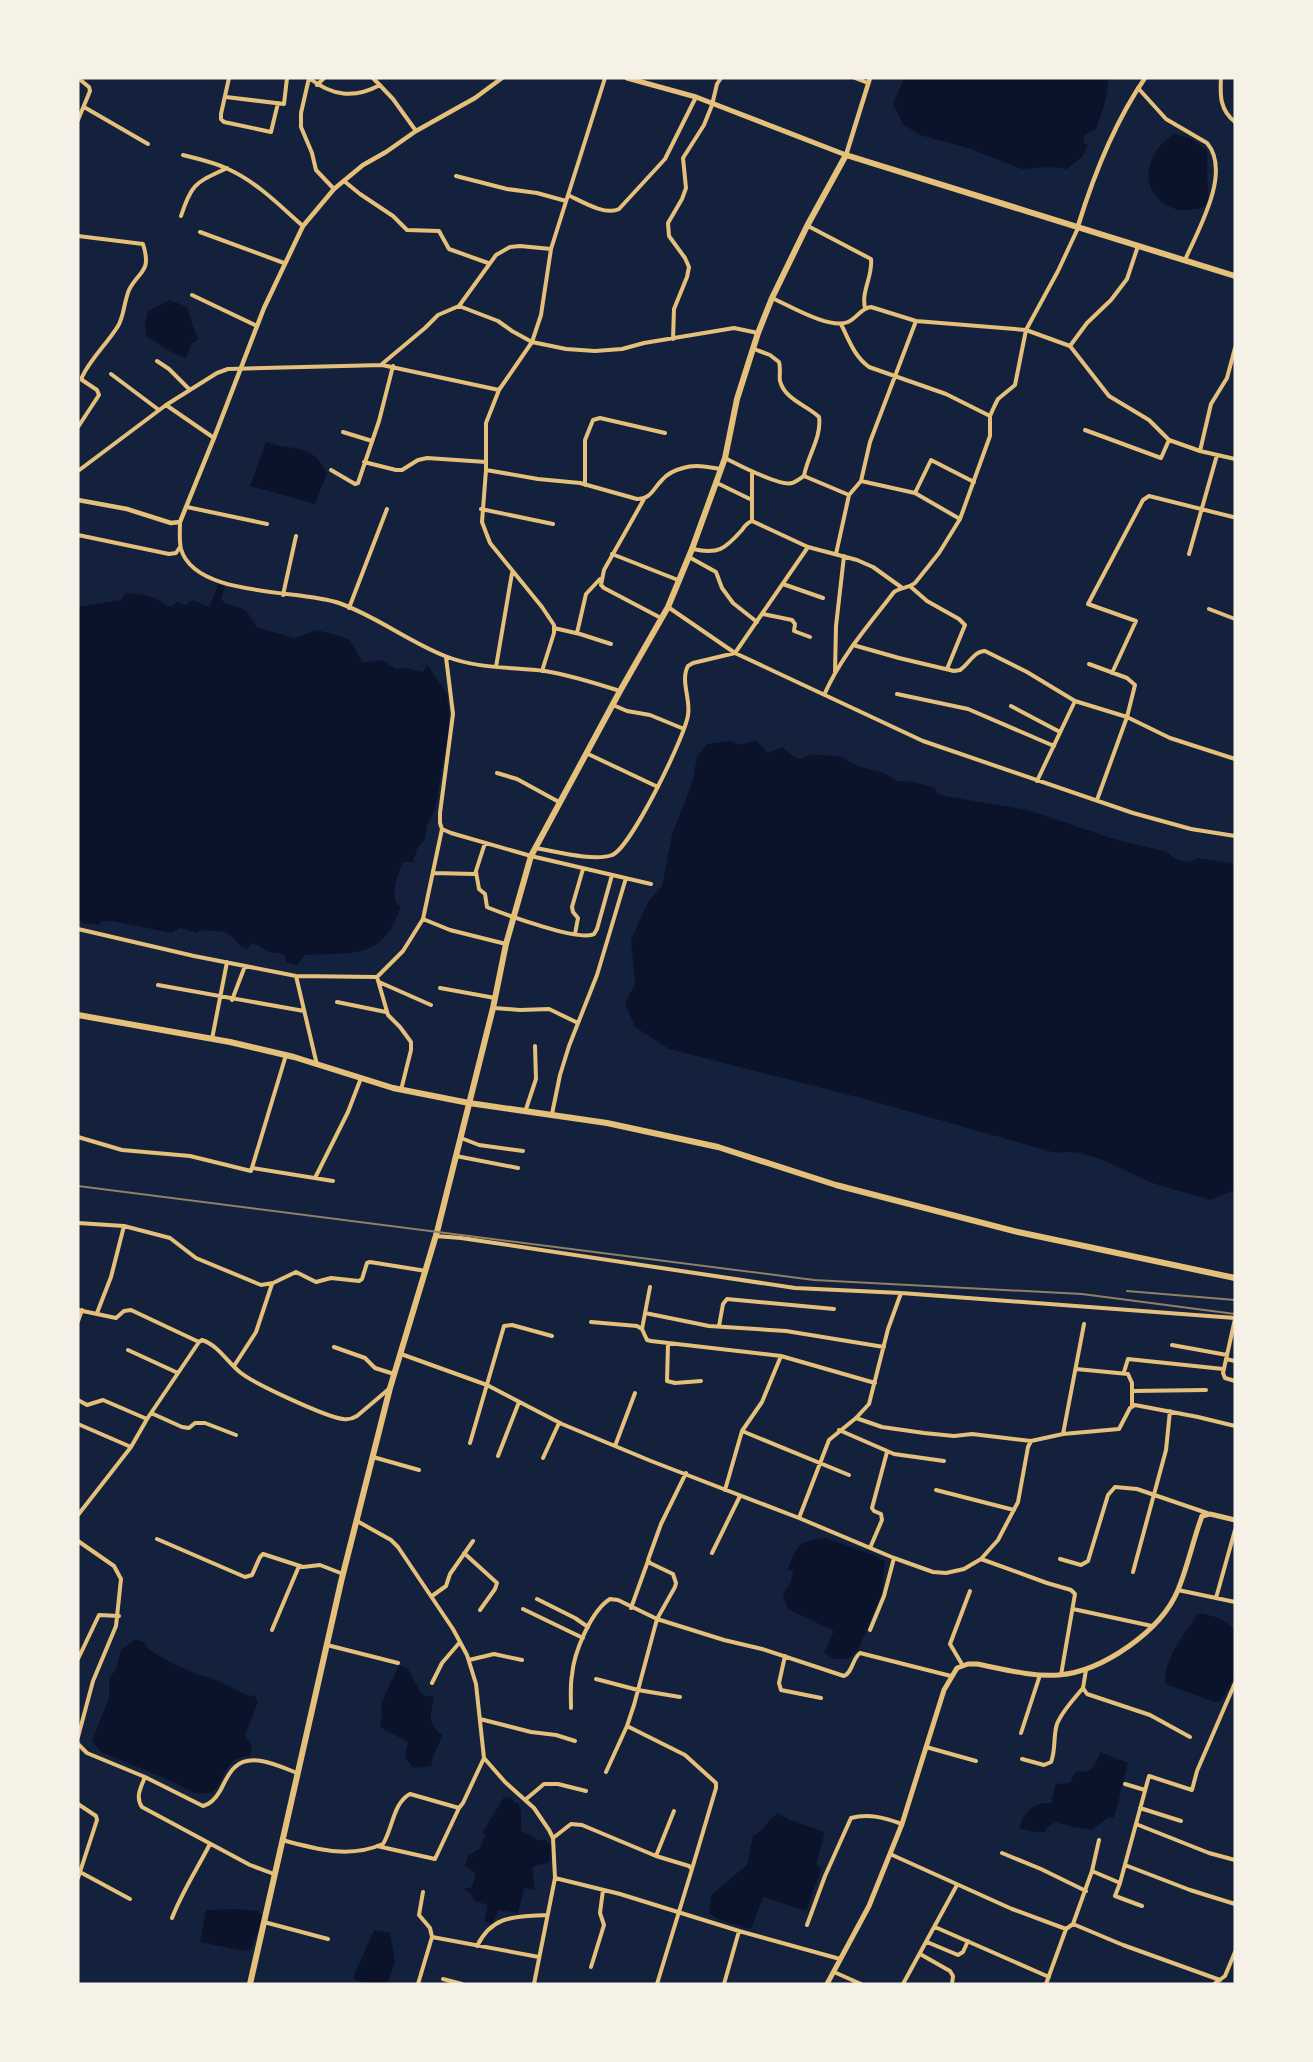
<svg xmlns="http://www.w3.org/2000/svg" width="1313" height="2062" font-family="Poppins,sans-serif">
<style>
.water{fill:#0b132b}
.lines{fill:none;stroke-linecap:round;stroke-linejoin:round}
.minor{stroke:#e5c07b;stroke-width:4}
.tertiary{stroke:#e5c07b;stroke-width:4.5}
.secondary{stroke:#e5c07b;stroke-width:5}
.primary{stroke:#e5c07b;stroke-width:6}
.rail{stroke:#918062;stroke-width:2}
</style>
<rect width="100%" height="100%" fill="#14213d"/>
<path class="water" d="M904 78H1109L1106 99 1096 129 1085 135 1083 143 1088 144 1083 156 1067 169 1050 167 1022 169 971 149 920 135 903 124 893 104Z
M1174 134 1190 138 1207 150 1208 200 1203 208C1195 208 1186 212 1179 210 1147 202 1140 172 1159 147 1163 142 1169 138 1174 134Z
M170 300 187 307 194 330 199 339 192 343 186 358 167 350 146 336 145 323 148 311Z
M266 442C294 452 311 441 327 473L315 504 250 486Z
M222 583 225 587 221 599 226 604C247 609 245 608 257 627L294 638 317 630 343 637 350 640 363 663 382 660 396 669 407 668 423 672 427 664 447 694 449 712 448 736 435 810 427 826 425 839 417 849 413 862H403C397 877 391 889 397 905L401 906C383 961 354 952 305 955L297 965 286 962 284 954 269 952 253 943 247 949C238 946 234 936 224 932 217 930 208 932 200 930L197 933 180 928 172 933 112 921H102L99 925 84 923 78 920V607L122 600 125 593C141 594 155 595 167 606H172L177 602 186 605 193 600 209 607 218 585Z
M756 740 768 753 783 747 790 754 800 759 812 754 842 757 860 767 885 773 897 781 915 782 935 788 937 793 945 796 1028 810 1114 839 1168 852 1175 859 1187 862 1198 858 1235 864V1190L1211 1200C1192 1194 1172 1190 1153 1183 1123 1172 1090 1147 1056 1153L865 1099 669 1049 635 1027 625 1003 635 984 631 940 648 902 662 886 672 835 693 780 697 756 707 744 730 741 739 745Z
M826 1538 876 1556 885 1562 882 1593 861 1643 857 1651 848 1659H834L824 1653 834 1631 788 1609 783 1595 791 1582 793 1570 787 1571C798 1544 797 1542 826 1538Z
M1198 1613C1212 1615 1227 1619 1235 1632V1675L1222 1700 1215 1702 1165 1684C1164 1657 1184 1635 1198 1613Z
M135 1639 144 1642 149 1650 172 1663 199 1675 212 1678 246 1695 255 1696 258 1702 245 1735 252 1745 250 1756C221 1758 230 1776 211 1793H194L169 1780 101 1752 92 1741 109 1698V1679L116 1669 121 1650Z
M399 1665 408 1669 422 1695 434 1697C431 1716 426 1722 442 1735 439 1745 434 1753 431 1763L433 1766 414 1768C404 1757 404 1757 408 1742L380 1727 382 1715 381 1704Z
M1100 1752 1128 1763 1114 1818 1108 1817 1092 1830C1079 1827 1068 1827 1056 1822L1050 1825 1044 1832H1034L1019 1828C1025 1811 1033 1802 1051 1803L1056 1784 1069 1783 1077 1771 1088 1772 1094 1766Z
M504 1797 512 1798 514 1803H518L521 1810V1831L532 1836 539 1841 544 1839 552 1846 549 1863 537 1865 532 1868 535 1890 524 1888 518 1913 498 1910 493 1924 484 1921 488 1905 474 1901 472 1895 463 1889 472 1887 476 1874 465 1866 468 1856 480 1848 486 1835 482 1833Z
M778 1813 790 1820 825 1832 816 1864 821 1869 806 1911 763 1897 751 1929 720 1920 709 1913 712 1894 747 1865 753 1836C766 1830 767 1820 778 1813Z
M236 1909 258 1911 263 1916C262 1927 255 1938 251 1949L245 1951 200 1942 206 1910Z
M374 1930 390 1933 395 1962 387 1984C375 1984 363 1986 353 1978Z"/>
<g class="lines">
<path class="minor" d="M78 78 89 87 90 91 78 120
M229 78 221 114V119L224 122 271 132 278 103
M309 78 301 113V127L312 153 316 170 334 189
M309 78C332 96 354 99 380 85
M373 78 393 99 416 131
M855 78 868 83
M1221 78C1220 96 1220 110 1235 122
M317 85 324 78
M1138 88 1166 119 1207 143C1232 172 1198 230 1185 260
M226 97 284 104 287 78
M84 107 148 144
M183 155C198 159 214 162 228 169 257 182 280 206 303 226
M456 176 507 189 537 193 566 201
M344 181 360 194 393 216 407 230 439 231 449 249 488 263
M568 195C581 201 605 216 619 209L665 159 696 97
M181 216C192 182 196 183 227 168
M808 226 871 259C873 276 861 291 865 308
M200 232 284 263
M78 236 143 244C152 273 139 270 129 290 124 302 124 316 118 326 107 344 91 358 82 377V380L97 390 99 395 78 427
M192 295 257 326
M772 298C790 306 830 330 848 322 857 318 861 308 871 307L916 321 1026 330 1070 346 1109 396 1149 420 1169 440 1200 451 1235 459
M459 306 498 321 512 331 532 342 566 349 595 351 622 349 644 343 734 328 758 333
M841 324C849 340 854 356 869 367L946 394 990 416
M673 339 674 309 687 277 689 267 685 258 669 236 668 223 682 199 686 188 683 158 704 125 712 105 717 84 721 78
M1070 346 1087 323 1111 300 1127 279 1138 246
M754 349 770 355 779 362C781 369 779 375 780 381 785 400 807 405 819 417 822 437 807 457 804 476L849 495
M157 361 169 369 190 390
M382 364 425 328 438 315 459 306 496 255 510 247 520 246 551 249
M111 374 159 410
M499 390 532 342 541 315 551 249 605 78
M166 405 214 438
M1085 430 1161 458 1169 440
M343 432 372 441
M1200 451 1211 404 1227 378 1235 348
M725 458C737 464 780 487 792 483 796 482 801 478 804 476
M364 462 396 470H402L418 460 427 458 486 462
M331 470 355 484 358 483 379 421 393 366
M486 470 538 479 580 483 637 499C651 499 653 489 662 480 667 474 675 470 683 468 695 464 709 467 721 469
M78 471 166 405 217 373 228 369 382 365 499 390 486 423V470L482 522 490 543 542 607 554 625V633L542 671
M752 472V521
M861 481 870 442 916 321
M717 483 752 500
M585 485V440L593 420 600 418 665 433
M915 493 931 460 974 482
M644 499 604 570 601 585 604 588 661 618
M187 507 267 524
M481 509 553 524
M180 522C180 530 179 541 181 549 195 598 301 589 339 603 376 616 409 642 445 656 477 669 512 667 545 671 570 675 595 683 620 691
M78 535 169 554 176 553 180 547
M693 549C718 555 725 549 742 530 745 525 747 523 752 521L808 547 857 560 873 567 901 587
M612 554 678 580
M836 554 849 495 861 481 915 493 960 519
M1189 554 1217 455
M689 557 716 572 722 588 733 603 757 622
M783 584 823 598
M911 587 927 601 959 619 965 625 947 669
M283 595 296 536
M668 607 735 653 923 741 1133 813 1191 829 1235 836
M349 608 387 509
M1209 609 1235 619
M763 614 792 620 795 624 794 631 810 637
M554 628 580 634 611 644
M577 633 586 594 600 579
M853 645 899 658 954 671 960 670C969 664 974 651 985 651L1027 672 1075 701 1127 717 1170 738 1235 759
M446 657 453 714 440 813V823L442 829 451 833 531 856 651 884
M1089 664 1127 678 1135 685 1127 717 1097 800
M496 667 512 573
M835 672 836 626 844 556
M1112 673 1136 621 1088 604 1143 500 1149 496 1233 517
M825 693C842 655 869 625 894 592 901 587 909 588 915 583L939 553 960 519 990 436V416L994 407 998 399 1015 385 1026 330 1058 271 1078 228
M897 694 968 709 1054 746
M613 705 627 711 650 715 684 729
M1011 706 1060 732
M586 753 658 787
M497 773 517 779 559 802
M1037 781 1075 701
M535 848C554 851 594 862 612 855 630 849 685 737 688 715 691 700 680 680 688 666L693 663 735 653 808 547
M476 872 479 889 485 894 487 907 489 908C507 915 580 942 594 934L597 929 612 875
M433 873 475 874 485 843
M423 919 450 930 506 944
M78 929 194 956 296 976 377 977 403 951 423 919 442 829
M575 934 578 918 573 912 572 907 583 869
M296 976 317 1065
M377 977 388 1015 400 1027 411 1042V1050L401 1090
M379 982 431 1005
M158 985 304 1011
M440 988 495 998
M232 1000 245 966
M337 1002 386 1012
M494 1008 520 1010 549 1009 578 1023
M212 1039 227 962
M525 1112 536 1079 535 1046
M552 1114 560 1075 569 1046 597 975 626 878
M78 1137 122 1150 190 1156 251 1171 286 1055
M461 1138 479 1145 523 1151
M456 1156 518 1168
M253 1168 333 1181
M315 1178 348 1112 361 1078
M78 1223 124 1226 170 1238 196 1258 261 1285 273 1283 296 1272 316 1282 331 1278 359 1281 362 1279 367 1263 370 1262 426 1271
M435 1236 461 1238 795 1288 901 1293 1235 1318
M78 1310 116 1318 124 1311 131 1310 199 1342
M97 1313 111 1277 124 1226
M645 1313 709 1326 786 1331 884 1347
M1235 1319 1223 1373 1225 1378 1235 1381
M78 1321 82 1310
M591 1322 637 1326 642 1329 647 1340 651 1341 781 1356 875 1383
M719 1326 723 1304 727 1299 834 1309
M642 1329 650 1287
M668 1344 667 1381 675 1383 701 1381
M1172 1345 1227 1355
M334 1347 365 1358 375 1368 394 1374
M128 1350 178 1373
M401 1354 487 1385 562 1424 651 1461 799 1518 894 1558 933 1572 946 1573 964 1569 981 1559 998 1540 1018 1502 1028 1447 1031 1441 1063 1434 1119 1429 1130 1408 1135 1405 1198 1417 1235 1426
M1226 1359 1235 1361
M234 1366 256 1332 272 1284
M1076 1369 1128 1374 1132 1383V1406
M1124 1372 1128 1359 1223 1369
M1132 1391 1206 1390
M78 1400 87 1405 103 1400 147 1419
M151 1413 182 1427 189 1428 195 1423H205L236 1435
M856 1418 882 1427 924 1433 954 1436 972 1434 1031 1441
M78 1424 131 1447
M839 1430 894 1454 944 1461
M742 1431 849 1475
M1063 1434 1084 1324
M470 1443 504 1326 512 1325 552 1336
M615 1446 635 1393
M498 1456 519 1402
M373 1457 419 1470
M543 1458 559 1423
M725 1490 742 1431 762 1402 781 1356
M936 1490 1014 1510
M78 1515 131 1447 147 1419 199 1342 202 1340C218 1345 228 1363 241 1373 255 1384 326 1417 343 1419 348 1420 352 1419 357 1416L390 1388
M799 1518 829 1440 856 1418 869 1404 888 1329 901 1293
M357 1521 391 1540 398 1547 453 1629 467 1655 476 1684 484 1758 505 1782 534 1808 549 1830 553 1838 555 1878 620 1894 739 1931 840 1959
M157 1539 245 1577 252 1575 260 1557 263 1554 303 1567 320 1565 343 1574
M78 1541 114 1566 121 1579 116 1626 93 1681 78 1737
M870 1548 882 1520 881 1514 874 1511 872 1508 887 1452
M464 1553 497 1583 495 1589 480 1610
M712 1553 740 1496
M981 1559 1047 1583 1071 1590 1075 1594 1061 1675
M1060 1559 1081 1565 1088 1561 1108 1495 1115 1487 1137 1489 1207 1513
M1133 1572 1166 1450 1170 1411
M1178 1590 1235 1602
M432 1596 446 1586 450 1574 473 1541
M1216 1598 1235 1530
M537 1599 575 1618 588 1627
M631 1608 648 1561
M523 1609 583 1638
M1073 1609 1152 1626
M272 1630 299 1566
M870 1630 884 1596 894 1558
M327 1645 398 1663
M785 1656 779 1683 781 1690 821 1698
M78 1659 99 1615 119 1616
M469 1660 494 1654 522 1660
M963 1666 950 1644 970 1591
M1086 1670 1083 1688 1087 1694 1150 1715 1190 1737
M596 1679 638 1690 680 1697
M432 1683 442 1663 460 1642
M571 1708C571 1697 570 1686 572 1675 574 1652 591 1611 610 1599L618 1600 657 1619 675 1587 676 1583 673 1574 650 1563 648 1560 661 1524 686 1473
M480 1719 531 1732 556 1735 575 1741
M1021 1733 1040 1675
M78 1744 87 1753 145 1777 203 1806C211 1804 216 1798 220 1791 224 1784 228 1773 235 1767 251 1752 279 1766 297 1773
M926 1747 976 1761
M1022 1759 1044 1765 1051 1762C1056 1750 1053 1736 1057 1724 1062 1711 1074 1699 1083 1688
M606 1772 627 1726
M145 1777C141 1787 135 1797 142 1807L250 1865 274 1874
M1125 1784 1145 1790
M525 1800 544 1784H558L586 1791
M78 1804 96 1816 97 1820 78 1878
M1140 1808 1181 1821
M1136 1824 1209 1853 1235 1860
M553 1838 571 1824 582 1825 656 1856 689 1866 692 1869 657 1984
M282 1840C317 1849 348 1859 383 1844 393 1828 393 1803 410 1794L459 1808 463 1803 484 1758
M377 1846 435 1859 459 1808
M1002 1853 1041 1869 1086 1891
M890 1854 1012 1909 1066 1929
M656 1856 674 1811
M1125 1865 1190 1890 1235 1904
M692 1869 716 1788V1783L685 1755 627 1726 634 1705 657 1619 724 1640 762 1649 844 1676C853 1672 852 1659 860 1653L951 1676
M1092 1871 1099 1840
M80 1872 130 1899
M1120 1883 1115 1896 1142 1906
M172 1918C182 1892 197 1869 210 1844
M264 1922 328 1939
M1073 1924 1123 1945 1220 1980
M807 1925 825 1876 851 1818C869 1813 885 1818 902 1824
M935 1927 1049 1977
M432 1937 539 1957
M927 1942 958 1955 963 1952 968 1941
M477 1946C493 1914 516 1917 547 1915
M920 1954 950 1971 953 1976 952 1984
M591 1967 604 1925 600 1913 603 1890
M834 1972 861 1984
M443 1979 462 1984
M418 1984 432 1937 430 1928 419 1915 423 1892
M534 1984 555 1878
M724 1984 739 1931
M903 1984 957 1885
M1046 1984 1066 1929 1073 1924 1092 1871 1120 1883 1149 1776 1192 1790 1197 1771 1235 1683
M1214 1984 1225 1976 1235 1952"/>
<path class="tertiary" d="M846 155 870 78
M1078 226C1094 174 1114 123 1145 78
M78 500 127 509 171 523 180 522 214 438 264 308 303 226 334 189 363 165 386 152 416 131 475 98 502 78"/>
<path class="secondary" d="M627 78 696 97 846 155
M827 1984 869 1906 902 1824 944 1690 957 1668 968 1664H977C1003 1669 1032 1677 1059 1675 1103 1671 1161 1631 1178 1590 1188 1566 1193 1540 1202 1516L1210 1514 1235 1520"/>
<path class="primary" d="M78 1015 230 1042 294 1057 393 1088 469 1103 607 1123 718 1147 836 1185 1018 1232 1235 1278
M250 1984 341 1582 390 1388 437 1232 493 1008 506 944 531 856 620 691 668 607 692 549 725 458 737 399 758 333 772 298 807 226 846 155 1235 276"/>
<path class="rail" d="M78 1186 814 1280 1082 1294 1235 1314
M1127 1291 1235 1300"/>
</g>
<rect width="1313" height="2062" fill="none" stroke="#f6f1e7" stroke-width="159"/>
</svg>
